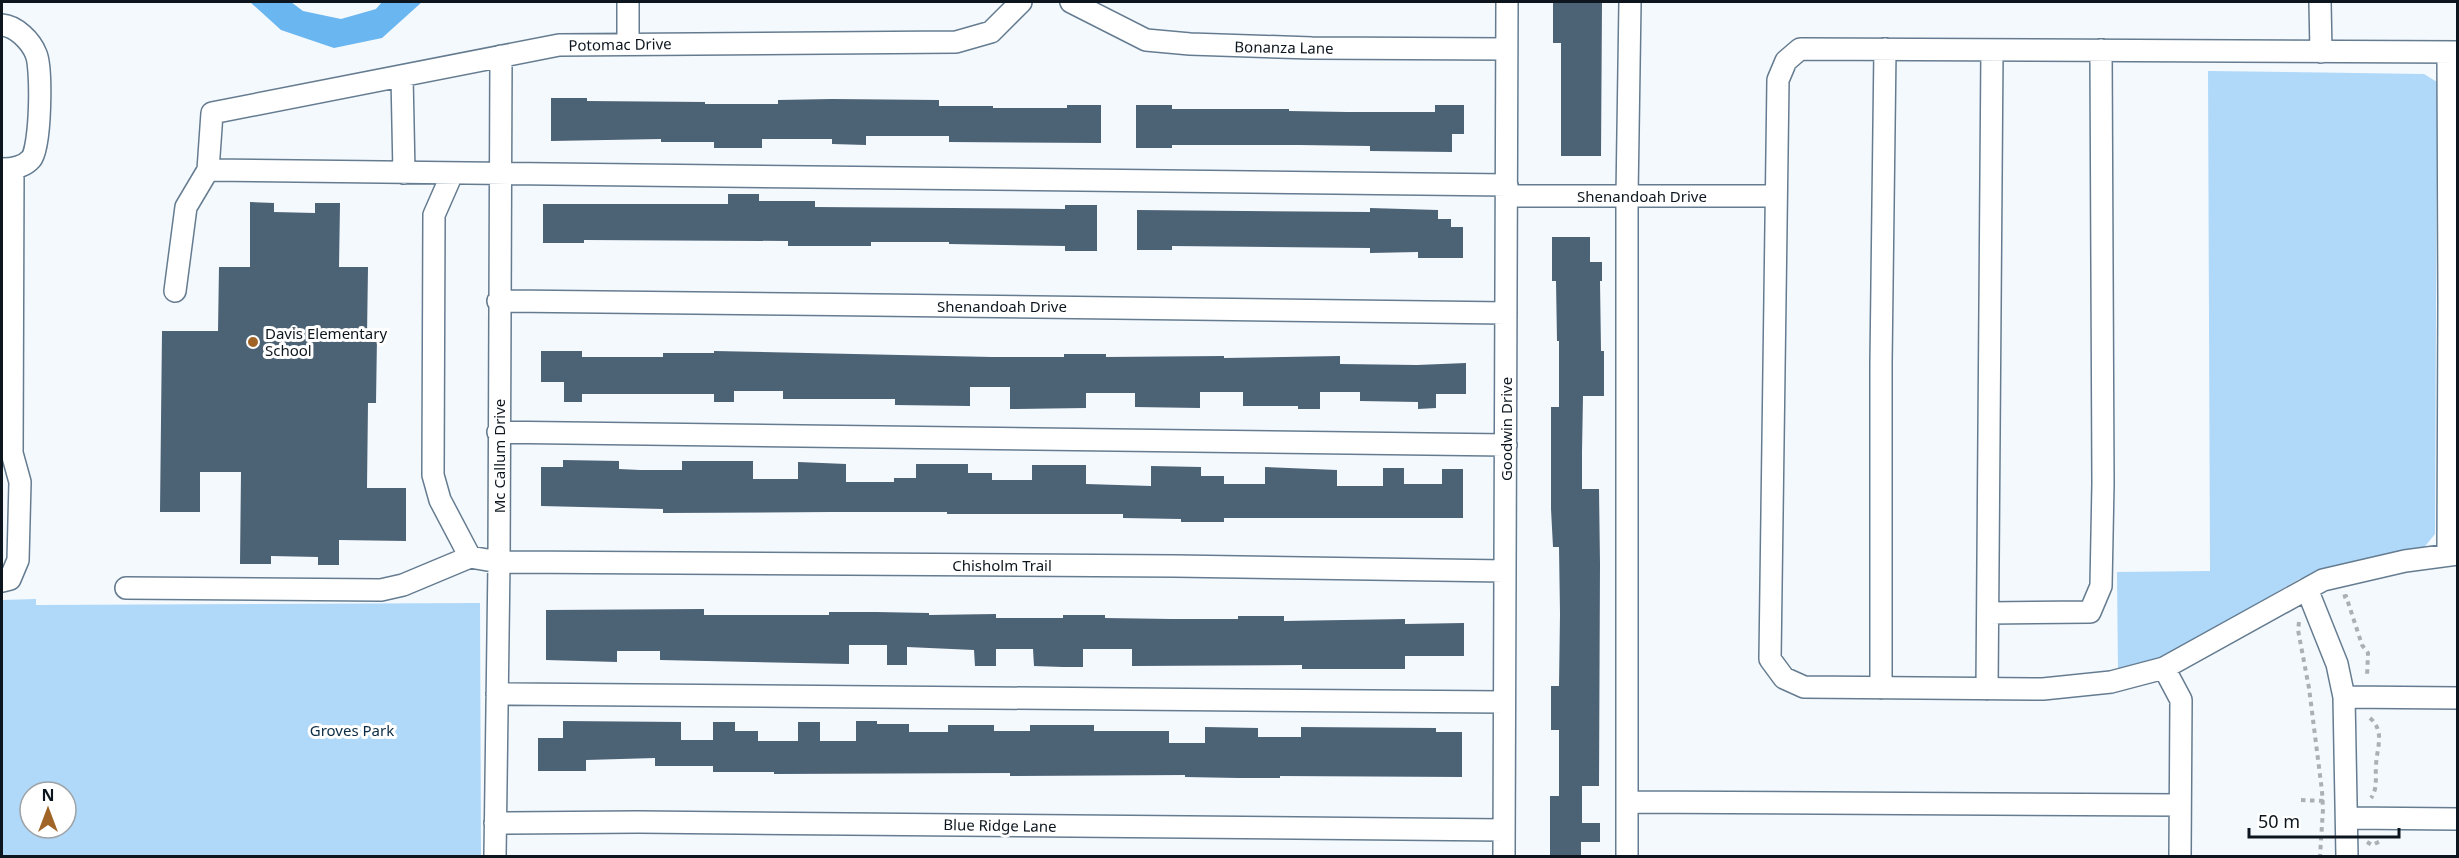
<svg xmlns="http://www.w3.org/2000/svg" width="2459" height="858" font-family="'Noto Sans',sans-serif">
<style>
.green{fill:#afd8f9;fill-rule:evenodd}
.water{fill:#6ab6f0}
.building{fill:#4c6275}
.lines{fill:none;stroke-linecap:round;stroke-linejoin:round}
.minor-casing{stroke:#657c90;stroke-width:24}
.path{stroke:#aab0b6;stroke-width:4;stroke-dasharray:4.5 4.5;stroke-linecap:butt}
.minor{stroke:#fff;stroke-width:21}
.poi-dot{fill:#a06426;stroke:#fff;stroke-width:2}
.labels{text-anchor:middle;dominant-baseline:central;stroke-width:6;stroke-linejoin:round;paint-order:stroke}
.street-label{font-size:15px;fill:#0d161e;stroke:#fff}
.poi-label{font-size:15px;fill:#0d161e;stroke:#fff;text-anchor:start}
.park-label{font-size:15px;fill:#0a2b43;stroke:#fff}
</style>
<rect width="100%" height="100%" fill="#f4f9fe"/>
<path class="green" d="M2208 71 2424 74 2437 82 2435 534 2422 550 2299 579 2210 632 2162 657 2118 672 2117 572 2210 571Z
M36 599V605L480 603 481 856H2V600ZM30 792H66V828H30Z"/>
<path class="water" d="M250 2H291L303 11 341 19 376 9 382 2H422L382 38 334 48 281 30Z"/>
<path class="building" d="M1553 2H1602L1601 156H1561V43H1553Z
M551 98H587V101L705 102V104H778V100L832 99 939 100V106H993V108H1067V105H1101V143L949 142V136H866V145L832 144V139H762V148H714V142H661V139L551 141Z
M1136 105H1172V109H1289V111L1347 112H1435V105H1464V134H1452V152L1370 151V146L1299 145H1172V148H1136Z
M728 194H759V201H815V207L1065 209V205H1097V251H1065V246L949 244V242H871V246H788V241L584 240V243H543V204H728Z
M250 202 274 203V212L315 213V203H340L339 267H368L367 336H377L376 403H368L367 488H406V541L339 540V565H318V557L271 556V564H240L241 472H200V512H160L162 331H218L219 267H250Z
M1370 208 1438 210V219H1451V227H1463V258H1418V252L1370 253V248L1172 246V250H1137V210L1370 212Z
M1552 237H1590V262H1602V281H1600L1601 351H1604V396H1583L1582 452V489H1599L1600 564 1599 786H1582V823H1600V842H1581V856H1550V796H1559V730H1551V686H1559L1560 614 1559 547H1553L1551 509V407H1559V341H1557L1556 281H1552Z
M541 351H582V357H663V353H714V351L992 357H1064V354H1106V357L1224 356V358L1340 356V364L1417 365 1466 363V394H1436V408L1418 409V402L1360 401V392H1320V409H1298V406H1243V392H1200V408L1135 407V393H1086V408L1010 409V387H970V406L895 405V399H783V391H734V402H714V394H582V402H564V382H541Z
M563 460 619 461V469L640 470H682V461H753V479H798V462L846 464V482H894V478H916V464H968V473H992V480H1032V465H1086V484L1151 486V466L1201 467V476H1224V484H1265V467L1337 470V486H1383V468H1404V484H1442V469H1463V518H1224V522H1181V519L1123 518V514H947V512H831L663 513V509L541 506V467H563Z
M704 609V615H829V612H876L929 613V615L996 614V618H1063V615H1105V618L1171 619H1238V616H1284V621L1405 619V624L1464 623V656H1405V669H1302V665L1132 666V649H1083V667H1063L1034 666 1033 649H996V666H975L974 650 907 647V665H887V645H849V664L660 660V651H617V662L546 660V610Z
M563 721 681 722V740H713V722H735V731H758V741H798V722H820V741H856V721H877V724H909V732H948V725H994V731H1030V725H1094V731H1169V743H1205V727L1258 728V737H1301V727L1436 728V732H1462V777L1280 776V778H1238L1185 777V775L1010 776V773L774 774V772H713V766H655V758L586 760V771H538V738H563Z"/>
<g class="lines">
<defs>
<path id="minor" d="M628 2V43
M1071 2 1146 40 1190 44 1312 48 1506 49
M2320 2 2321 52
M2 25C16 26 31 41 36 54 42 67 41 148 31 159 24 167 11 169 2 169
M2448 52 2449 301
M2458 52 1800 49 1786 61 1778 80 1770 659 1784 678 1804 687 2043 689 2111 682 2164 668 2323 580 2405 561 2458 554
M402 76 404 173
M208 170 1507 185
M452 174 434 215 433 475 440 500 470 557
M1507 196H1776
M175 291 186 207 208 170 212 113 559 45 956 42 991 32 1021 2
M498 301C834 305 1170 307 1506 313
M498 432 1506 445
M2448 554 2449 301H2458
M2 581 10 579 18 560 20 482 12 453 13 169
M126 588 381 590 403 585 470 557 499 562 1175 566 1505 571
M2307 589 2337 664 2344 697 2347 856
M1988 613 2090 612 2101 586 2103 484 2101 50
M2164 668 2181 700 2180 856
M1881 688V363L1885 49
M1987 689 1992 50
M497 694 1504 702
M2344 697 2458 698
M1627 802 2180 805
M2347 818 2458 819
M495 823 638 822 1504 830
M495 856 499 562 501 56
M1504 856 1507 2
M1627 856V196L1630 2"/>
</defs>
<use href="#minor" class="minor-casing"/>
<path class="path" d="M2343 597 2346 596 2362 645 2368 653 2367 677
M2299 622 2298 630 2309 688 2322 791 2323 809 2320 856
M2370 718C2386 732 2376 749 2376 767 2375 778 2378 788 2371 798
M2301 800 2324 801
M2367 842 2372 845 2381 841"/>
<use href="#minor" class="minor"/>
</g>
<circle class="poi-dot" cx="253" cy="342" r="6"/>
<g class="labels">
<g class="street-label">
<text transform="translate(620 44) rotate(-1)">Potomac Drive</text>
<text transform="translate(1284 47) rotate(1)">Bonanza Lane</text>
<text x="1642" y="196">Shenandoah Drive</text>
<text x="1002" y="306">Shenandoah Drive</text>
<text transform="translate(1506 429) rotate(-90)">Goodwin Drive</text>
<text transform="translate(499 456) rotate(-90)">Mc Callum Drive</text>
<text x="1002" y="565">Chisholm Trail</text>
<text transform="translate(1000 825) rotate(1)">Blue Ridge Lane</text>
</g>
<g class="poi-label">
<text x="265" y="333">Davis Elementary<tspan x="265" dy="17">School</tspan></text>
</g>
<g class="park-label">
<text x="352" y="730">Groves Park</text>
</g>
</g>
<rect width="2459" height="858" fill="none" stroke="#0d161e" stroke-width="6"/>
<g transform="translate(48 810)"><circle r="28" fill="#ffffff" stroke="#9ea2a5" stroke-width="1.5"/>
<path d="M0-4.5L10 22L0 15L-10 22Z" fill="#a06426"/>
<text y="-9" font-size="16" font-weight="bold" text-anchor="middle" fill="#0d161e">N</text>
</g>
<path d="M2249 828v9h150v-9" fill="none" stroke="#0d161e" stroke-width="3"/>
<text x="2258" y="828" font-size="18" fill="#0d161e" stroke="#ffffff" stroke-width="4.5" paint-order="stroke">50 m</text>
</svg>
